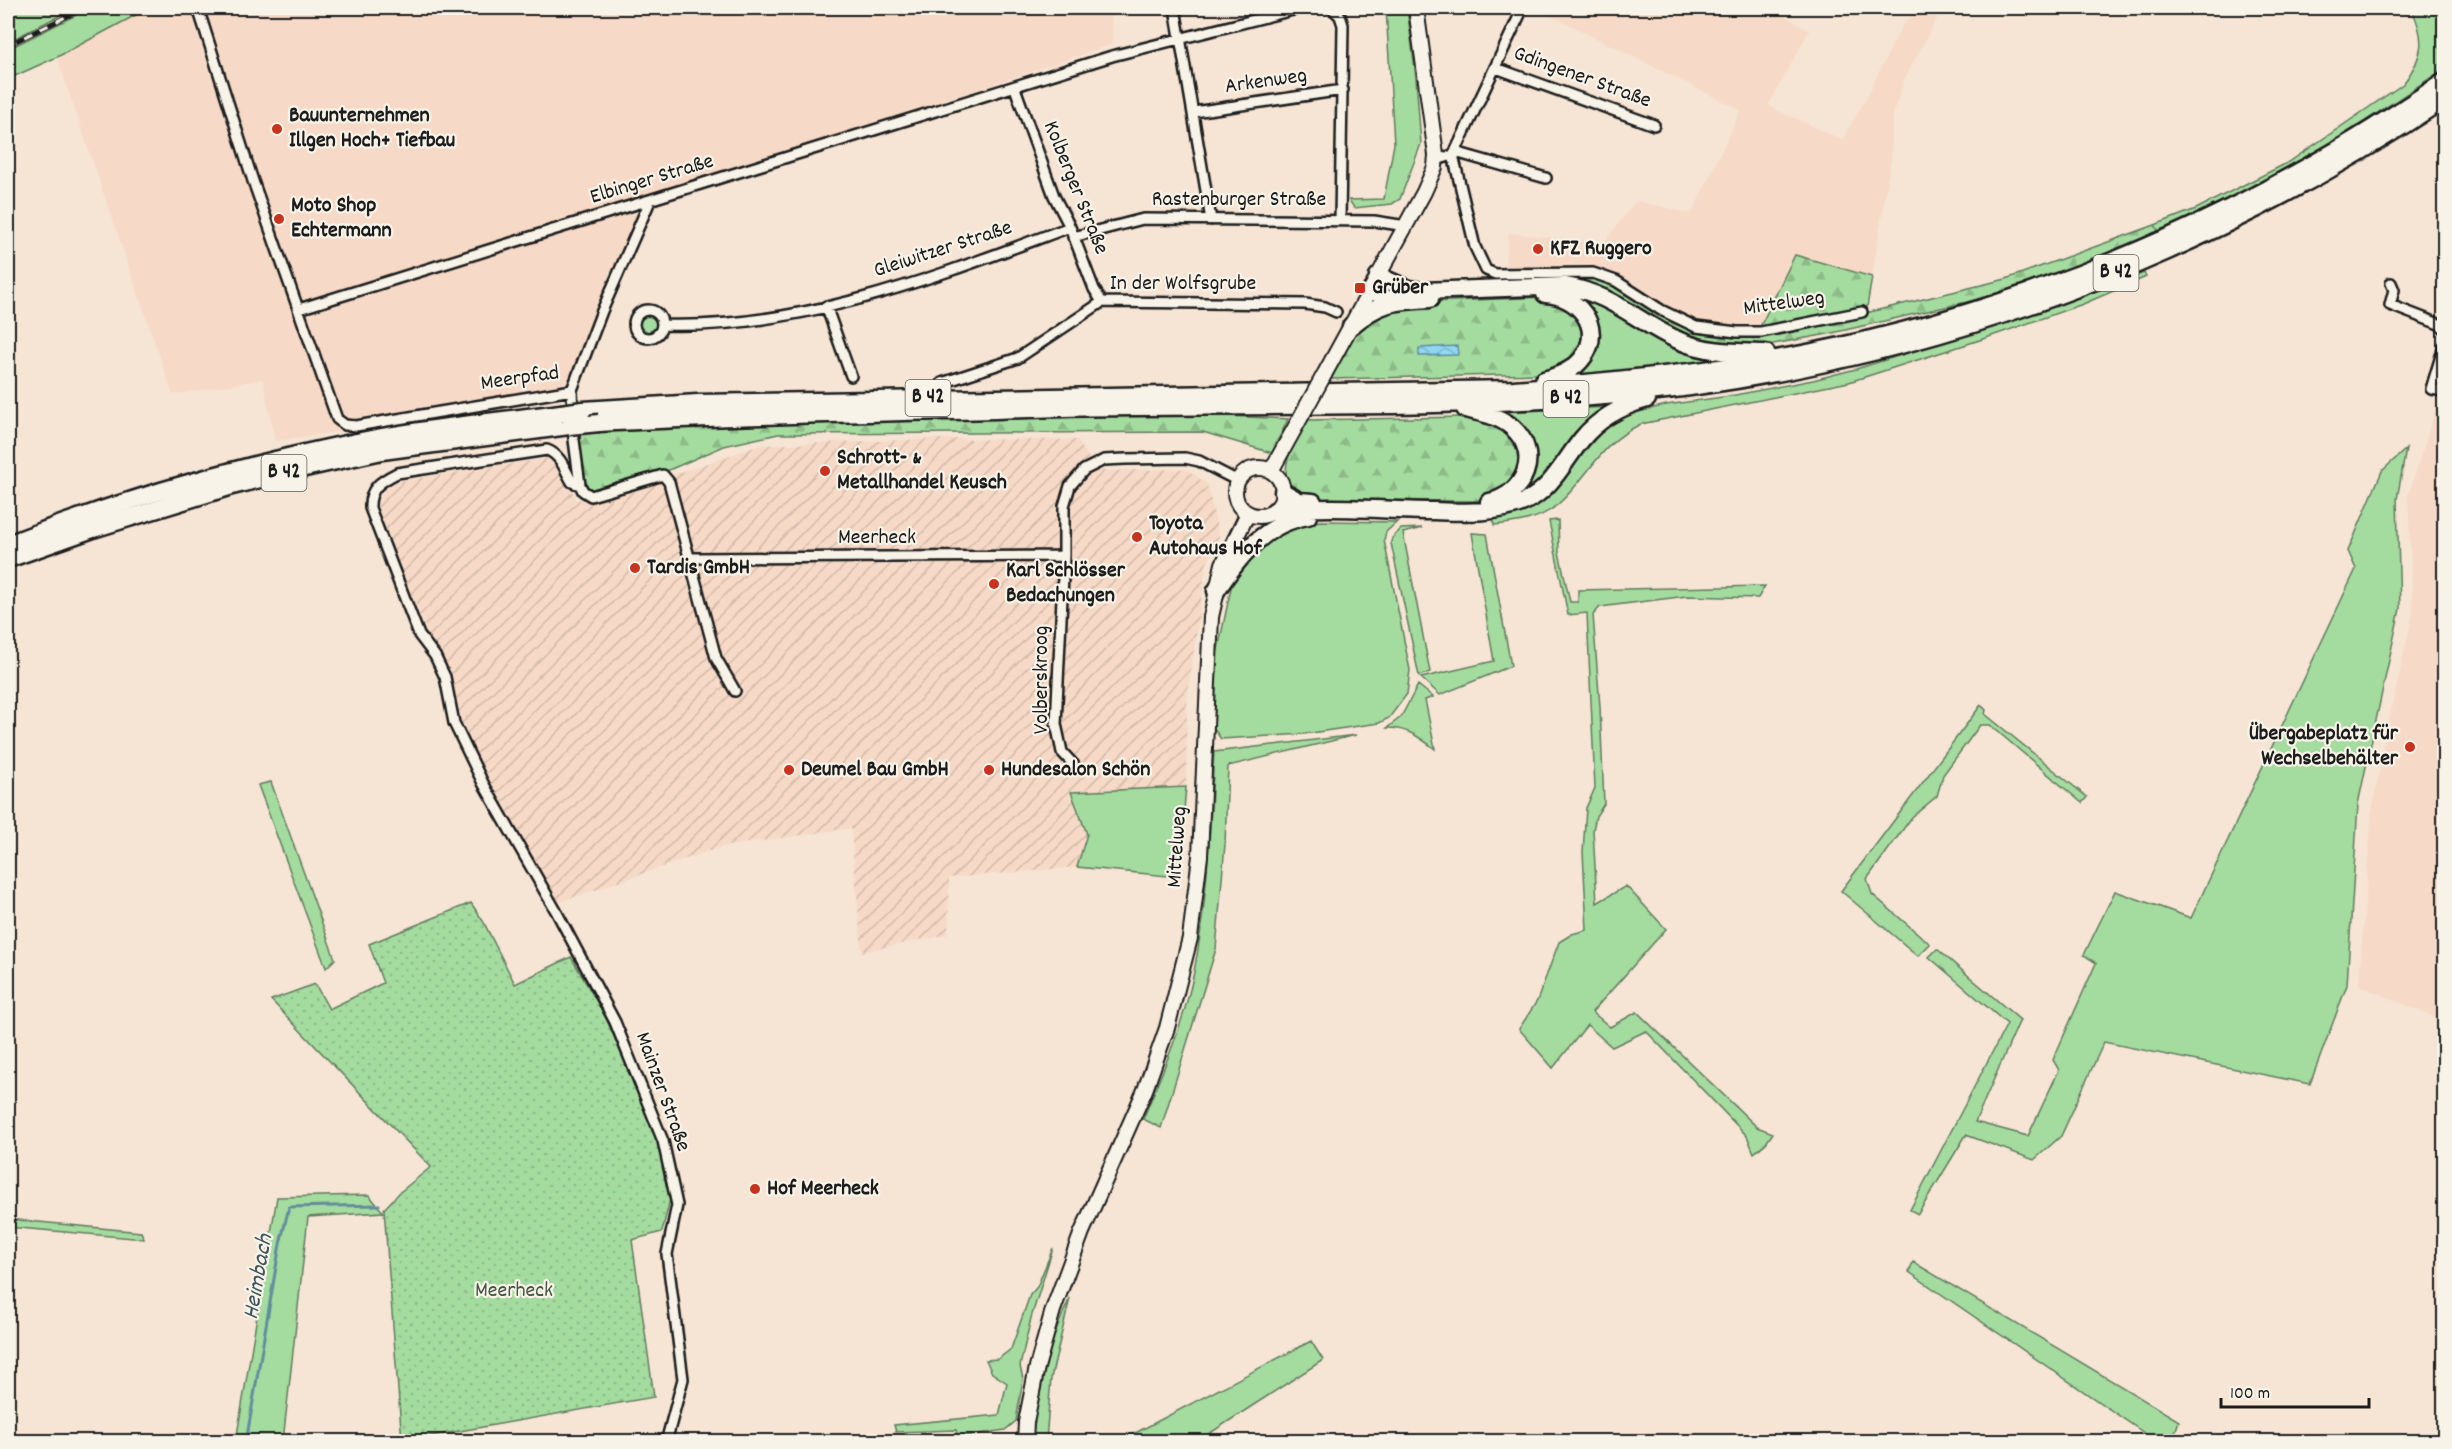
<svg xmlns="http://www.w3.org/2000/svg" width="2452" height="1449" font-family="Dekko,sans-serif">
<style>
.built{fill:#f6d9c6}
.industrial{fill:url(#industrial-furrows)}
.green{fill:#a4db9f;stroke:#607c5e;stroke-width:1.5}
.forest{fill:url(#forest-firs);stroke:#607c5e;stroke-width:1.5}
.park{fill:url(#park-dots);stroke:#607c5e;stroke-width:1.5}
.water{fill:url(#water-waves);stroke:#628d9c;stroke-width:1.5}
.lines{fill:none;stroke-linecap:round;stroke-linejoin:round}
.stream{stroke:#628d9c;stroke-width:3}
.street-casing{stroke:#1c1c1c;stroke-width:14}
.secondary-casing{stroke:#1c1c1c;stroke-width:18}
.highway-casing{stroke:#1c1c1c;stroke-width:21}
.street{stroke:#f7f3e8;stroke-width:9}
.secondary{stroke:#f7f3e8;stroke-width:14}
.highway{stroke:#f7f3e8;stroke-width:16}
.rail-casing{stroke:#1c1c1c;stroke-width:5}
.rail{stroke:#f7f3e8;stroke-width:3;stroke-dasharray:9;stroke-linecap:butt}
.secondary-bridge-casing{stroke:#1c1c1c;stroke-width:18;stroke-linecap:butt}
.highway-bridge-casing{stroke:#1c1c1c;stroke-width:21;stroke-linecap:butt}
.secondary-bridge{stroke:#f7f3e8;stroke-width:14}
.highway-bridge{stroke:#f7f3e8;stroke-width:16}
.poi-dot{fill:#c8321e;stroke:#f7f3e8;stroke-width:2}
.labels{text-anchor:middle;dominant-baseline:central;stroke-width:4.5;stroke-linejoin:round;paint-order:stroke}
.shield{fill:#f7f3e8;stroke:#5e5c59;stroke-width:1.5}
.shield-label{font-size:21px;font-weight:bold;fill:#1c1c1c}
.street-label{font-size:22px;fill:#1c1c1c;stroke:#f7f3e8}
.poi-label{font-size:22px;font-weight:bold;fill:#1c1c1c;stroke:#f7f3e8;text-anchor:start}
.park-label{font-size:22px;fill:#455543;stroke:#f7f3e8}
.water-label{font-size:24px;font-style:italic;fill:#3f545c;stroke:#f7f3e8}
</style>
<defs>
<pattern id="industrial-furrows" width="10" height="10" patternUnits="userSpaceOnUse" patternTransform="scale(1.5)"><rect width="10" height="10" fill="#f6d9c6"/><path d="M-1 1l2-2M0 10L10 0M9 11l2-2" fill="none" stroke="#d2baaa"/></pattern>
<pattern id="forest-firs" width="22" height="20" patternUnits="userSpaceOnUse" patternTransform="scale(1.5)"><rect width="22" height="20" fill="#a4db9f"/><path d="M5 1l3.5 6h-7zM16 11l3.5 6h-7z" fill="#8dbb88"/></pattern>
<pattern id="park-dots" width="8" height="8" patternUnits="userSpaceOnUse" patternTransform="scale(1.5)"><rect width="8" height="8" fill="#a4db9f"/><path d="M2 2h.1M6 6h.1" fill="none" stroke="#8dbb88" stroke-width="1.8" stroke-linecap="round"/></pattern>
<pattern id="water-waves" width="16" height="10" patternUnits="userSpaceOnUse" patternTransform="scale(1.5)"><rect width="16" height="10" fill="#90d8f2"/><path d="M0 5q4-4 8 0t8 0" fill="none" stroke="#7cb9cf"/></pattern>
</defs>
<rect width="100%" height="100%" fill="#f6e4d4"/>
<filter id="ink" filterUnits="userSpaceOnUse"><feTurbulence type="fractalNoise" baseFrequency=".0167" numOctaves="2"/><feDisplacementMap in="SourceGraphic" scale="12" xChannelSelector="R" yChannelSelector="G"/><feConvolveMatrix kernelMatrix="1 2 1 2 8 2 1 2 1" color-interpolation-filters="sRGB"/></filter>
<g filter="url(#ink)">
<path class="built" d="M74 8H90L8 49V42Z
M149 8H1111L1112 44 650 201 572 389 575 396 275 441 263 379 173 395 57 57Z
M1536 8H1772L1809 31 1768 106 1842 140 1866 99 1902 26 1921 8H1933L1939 14 1904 80 1893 112 1891 157 1872 277 1795 255 1759 329 1695 325 1614 277 1504 273 1509 233 1603 244 1636 201 1692 214 1741 110Z
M2444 401V1021L2359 985 2372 812 2386 734 2413 613 2408 497 2437 405Z"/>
<path class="industrial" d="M937 439 1077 440 1097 471 1186 469 1207 484 1219 536 1215 549 1206 565 1187 699 1186 787 1072 792 1087 834 1077 867 949 878 948 934 862 952 851 828 720 847 557 903 458 723 449 682 404 578 377 504 388 483 550 458 563 470 576 500 604 498 761 445Z"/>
<path class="green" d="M8 8H74L8 42Z
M90 8H149L57 57 8 79V49Z
M1386 8H1407L1416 78 1421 144 1400 199 1392 204 1354 208 1349 200 1384 199 1394 144Z
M2411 8H2444V69L2311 157 2262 184 2159 233 2155 225 2196 209 2289 162 2403 84C2424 57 2426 38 2411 8Z
M2144 273 2146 277 2083 304 1986 338 1849 382 1641 424C1598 444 1589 478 1556 506 1539 520 1515 523 1494 525V516L1580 455 1609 425 1627 415 1666 405 1730 396 1813 380 1856 369 2022 318Z
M1572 294 1587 296 1718 359 1572 375Z
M639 324a9 9 0 1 1 18 0a9 9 0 1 1-18 0Z
M1611 407 1530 492 1512 499 1498 412Z
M2406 449 2397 499 2400 609 2358 804 2347 985 2310 1084 2104 1042 2061 1136 2034 1160 1966 1135 1918 1214 1910 1210 2007 1024 1929 957 1937 949 2020 1020 1975 1122 2028 1136 2059 1070 2053 1060 2096 963 2084 955 2115 891 2191 918 2356 569 2348 551 2382 471Z
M1558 520 1559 552 1570 602H1578V590L1765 586 1758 598 1687 596 1600 607 1593 615 1600 707 1604 804 1596 816 1593 830 1597 903 1626 886 1666 929 1592 1012 1610 1027 1637 1012 1757 1127 1773 1133 1766 1143 1754 1153 1747 1136 1646 1031 1612 1047 1587 1025 1553 1068 1519 1029 1537 1001 1559 942 1572 934 1587 930 1583 852 1586 808 1595 788 1587 613 1568 615 1549 521Z
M1321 521 1397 522 1386 532 1384 540 1410 670 1407 694 1389 718 1379 723 1304 734 1221 739 1214 729 1217 654 1231 588 1239 571 1248 557 1272 537 1305 523Z
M1422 528 1403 533 1430 672 1419 676 1391 543 1392 538 1401 529Z
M1472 533 1487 534 1511 666 1440 695 1421 678 1494 661Z
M1418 685 1433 697 1425 700 1435 749C1419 737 1408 728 1387 728L1401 717Z
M1981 705 1986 710 1985 714 2087 797 2082 803 1990 725H1980L1943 775 1937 796 1912 817 1867 879 1872 894 1930 944 1918 956 1841 891Z
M1356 735 1228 766 1225 844 1216 949 1161 1128 1143 1119C1163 1071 1184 1023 1194 972 1208 899 1210 826 1214 752Z
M271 782 335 959 326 968 258 785Z
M1186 787 1178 877 1077 867 1087 834 1071 792Z
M369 1195 383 1212 308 1217 283 1441H236L277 1197Z
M8 1219 141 1232 144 1239 8 1227Z
M1053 1248 1031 1318 1020 1366 1023 1379 1016 1421 1005 1430 958 1437 956 1430 896 1432 894 1425 999 1415 1007 1383 992 1373 986 1360 998 1359 1011 1349 1030 1295 1037 1287Z
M1913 1262 2179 1421 2172 1441H2156L1909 1272Z
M1070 1298 1051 1378 1046 1441H1032C1039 1392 1048 1342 1070 1298Z
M1311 1341 1323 1360 1198 1441H1120Z"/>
<path class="forest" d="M2155 225 2159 233 2096 261 2014 291 1828 334 1751 348 1692 340 1615 296 1486 284 1504 273 1586 268 1614 277 1695 325 1759 329 1795 255 1872 277 1866 313 2006 279Z
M1543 297 1565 303 1583 326C1580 359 1571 366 1539 374L1331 379 1349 343 1367 319 1407 303Z
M1181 414 1288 419 1272 453 1203 432 778 434 724 446 662 473 594 492 584 484 578 432 789 419Z
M1465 417C1498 425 1510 424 1522 459L1512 484 1485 499 1473 501 1319 500 1290 489C1278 463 1296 442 1308 420Z"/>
<path class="park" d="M471 903 483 921 515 984 571 957 606 1018 663 1153 672 1191 662 1232 632 1240 654 1397 402 1441 384 1209 400 1192 431 1167 271 1000 315 984 329 1009 383 983 369 944Z"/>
<path class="water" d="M1457 346 1458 355 1419 356V348Z"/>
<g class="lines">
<path class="stream" d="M246 1442 280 1244 289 1207 379 1205"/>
<defs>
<path id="street" d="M198 8 253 181 337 419 345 425 356 426 572 390
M1175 8 1211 220
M1332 8 1340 16 1343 25 1340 220
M1496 68 1654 125
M1015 88 1054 196 1070 227 1094 289 1102 302
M1194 112 1343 90
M1455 152 1546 178
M1453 155 1475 247 1486 270 1495 274 1593 273 1616 281 1661 310 1696 327 1737 332H1761L1862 312
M1436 160 1453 155 1455 152 1523 8
M650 201 602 311 572 390 574 440 580 485 583 491 591 496 663 475 669 482 716 658 735 691
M1073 237 1143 219 1374 221 1406 226
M2391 283 2394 290 2390 305 2439 324 2444 328
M826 306 851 376
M299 309 1112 56 1301 8
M634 324a14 14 0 1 1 28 0a14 14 0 1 1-28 0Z
M662 325C804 330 940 275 1070 227
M2444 346 2431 389 2444 391
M942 383 1018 358 1102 302 1305 304 1325 307 1336 312
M580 485 572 482C565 470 561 455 547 450L397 473C381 481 369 488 370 508L419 635 435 656 445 677 454 723 483 783 556 911 615 1022 663 1141 677 1205 667 1254 683 1379 666 1442
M691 558 1064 556
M1074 765 1062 752 1056 724 1064 556V506L1070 486 1084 470 1104 460 1125 459 1185 458 1199 461 1238 481"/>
<path id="secondary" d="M1324 375 1424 192 1435 167 1436 155 1416 8
M1235 492a24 24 0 1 1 48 0a24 24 0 1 1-48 0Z
M1271 471 1297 424
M1025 1442 1026 1422 1037 1367 1053 1310 1082 1232 1145 1090 1167 1028 1190 938 1200 856 1211 617 1223 564 1248 513"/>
<path id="highway" d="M1378 276 1408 289 1422 291 1565 286C1613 294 1638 323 1680 341 1708 353 1737 352 1766 353
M1372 289 1384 298 1396 301
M1351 326C1379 302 1394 301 1430 299
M1544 380C1559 376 1575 370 1584 356 1604 326 1577 295 1545 294
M1465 409C1482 413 1500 416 1513 428 1542 455 1524 495 1489 502
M583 410 698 403 1514 389C1592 383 1670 376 1747 364 1939 333 2130 266 2300 171 2350 144 2397 113 2444 82
M599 423C713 416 828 414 943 411 1007 410 1071 407 1135 407 1221 407 1307 406 1394 405 1493 403 1592 400 1690 387 1961 350 2217 250 2444 99
M1283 492 1299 501 1313 502
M1274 511C1326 505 1381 510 1434 511 1463 512 1497 514 1524 502 1552 489 1564 461 1582 439 1599 418 1622 406 1647 399
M8 544C125 498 248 463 371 439 434 427 498 421 561 413
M8 559 93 529 232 486 305 468 382 451 569 426
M1216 591C1239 557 1264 523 1308 516"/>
</defs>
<use href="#street" class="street-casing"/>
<use href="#secondary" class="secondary-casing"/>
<use href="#highway" class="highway-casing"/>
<use href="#street" class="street"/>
<use href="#secondary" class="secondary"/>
<use href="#highway" class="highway"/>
<defs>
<path id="rail" d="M8 45 84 8"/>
</defs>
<use href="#rail" class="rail-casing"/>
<use href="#rail" class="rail"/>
<defs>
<path id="secondary-bridge" d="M1297 424 1324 375"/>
<path id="highway-bridge" d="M561 413 583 410
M569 426 599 423"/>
</defs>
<use href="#secondary-bridge" class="secondary-bridge-casing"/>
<use href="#highway-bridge" class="highway-bridge-casing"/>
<use href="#secondary-bridge" class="secondary-bridge"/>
<use href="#highway-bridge" class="highway-bridge"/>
</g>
</g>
<g class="poi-dot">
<circle cx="277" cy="129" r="6"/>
<circle cx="279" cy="219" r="6"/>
<circle cx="1538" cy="249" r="6"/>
<rect x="1354" y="282" width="12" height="12" rx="3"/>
<circle cx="825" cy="471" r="6"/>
<circle cx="1137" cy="537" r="6"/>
<circle cx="635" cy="568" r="6"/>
<circle cx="994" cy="584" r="6"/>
<circle cx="2410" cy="747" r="6"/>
<circle cx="789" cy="770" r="6"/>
<circle cx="989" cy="770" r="6"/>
<circle cx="755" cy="1189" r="6"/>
</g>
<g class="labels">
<g class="shield">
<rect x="2093.5" y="255" width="45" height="36" rx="4.5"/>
<rect x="905.5" y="380" width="45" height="36" rx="4.5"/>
<rect x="1543.5" y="381" width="45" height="36" rx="4.5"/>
<rect x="261.5" y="455" width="45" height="36" rx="4.5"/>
</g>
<g class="shield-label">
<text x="2116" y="273">B 42</text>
<text x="928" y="398">B 42</text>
<text x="1566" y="399">B 42</text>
<text x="284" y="473">B 42</text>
</g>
<g class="street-label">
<text transform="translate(1582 78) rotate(20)">Gdingener Straße</text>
<text transform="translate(1266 82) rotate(-8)">Arkenweg</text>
<text transform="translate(652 180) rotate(-17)">Elbinger Straße</text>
<text transform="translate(1075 188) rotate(68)">Kolberger Straße</text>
<text x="1239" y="200">Rastenburger Straße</text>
<text transform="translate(943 250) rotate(-18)">Gleiwitzer Straße</text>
<text x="1183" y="284">In der Wolfsgrube</text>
<text transform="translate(1784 304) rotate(-8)">Mittelweg</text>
<text transform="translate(520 379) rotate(-8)">Meerpfad</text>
<text x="877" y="538">Meerheck</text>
<text transform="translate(1042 680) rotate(-90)">Volberskroog</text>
<text transform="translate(1178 847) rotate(-86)">Mittelweg</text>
<text transform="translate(662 1092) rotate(70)">Mainzer Straße</text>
</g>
<g class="poi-label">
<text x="289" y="116">Bauunternehmen<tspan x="289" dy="25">Illgen Hoch+ Tiefbau</tspan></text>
<text x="291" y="206">Moto Shop<tspan x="291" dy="25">Echtermann</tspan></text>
<text x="1550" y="249">KFZ Ruggero</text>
<text x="1372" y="288">Grüber</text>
<text x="837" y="458">Schrott- &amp;<tspan x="837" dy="25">Metallhandel Keusch</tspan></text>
<text x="1149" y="524">Toyota<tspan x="1149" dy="25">Autohaus Hof</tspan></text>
<text x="647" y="568">Tardis GmbH</text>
<text x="1006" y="571">Karl Schlösser<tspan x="1006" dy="25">Bedachungen</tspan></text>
<text x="2398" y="734" text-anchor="end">Übergabeplatz für<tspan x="2398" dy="25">Wechselbehälter</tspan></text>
<text x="801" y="770">Deumel Bau GmbH</text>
<text x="1001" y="770">Hundesalon Schön</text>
<text x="767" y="1189">Hof Meerheck</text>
</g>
<g class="park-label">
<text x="514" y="1291">Meerheck</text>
</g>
<g class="water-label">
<text transform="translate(259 1277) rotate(-80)">Heimbach</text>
</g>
</g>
<rect width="2452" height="1449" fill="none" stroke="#f7f3e8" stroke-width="30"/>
<rect x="15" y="15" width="2422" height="1419" fill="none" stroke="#1c1c1c" stroke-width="2" filter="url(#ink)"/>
<path d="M2221 1398v9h148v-9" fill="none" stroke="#1c1c1c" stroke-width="3"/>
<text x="2230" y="1398" font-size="18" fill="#1c1c1c" stroke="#f7f3e8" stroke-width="4.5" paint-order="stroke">100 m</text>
</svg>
